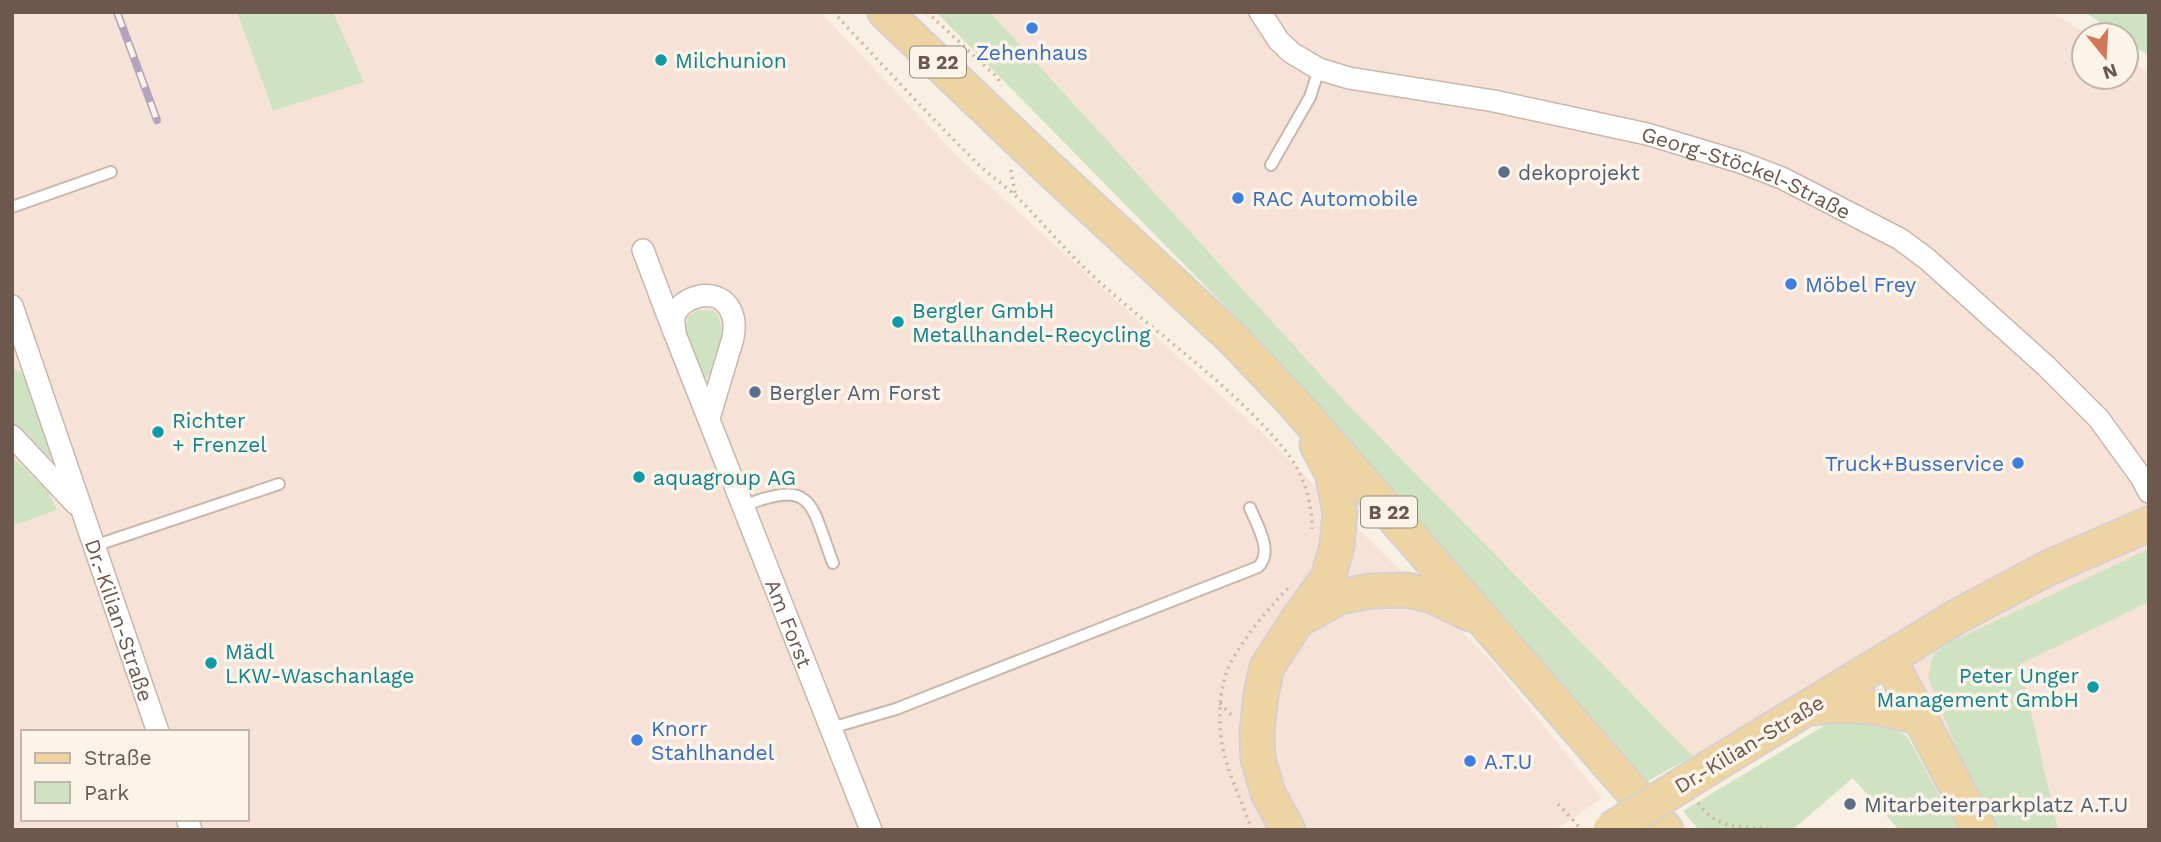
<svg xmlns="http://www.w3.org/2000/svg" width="2161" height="842" font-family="'Work Sans',sans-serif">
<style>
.commercial{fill:#f7e2d7;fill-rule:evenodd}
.green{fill:#cfe3c3}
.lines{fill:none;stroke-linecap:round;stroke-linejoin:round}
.service-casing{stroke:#c7b8ab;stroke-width:14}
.minor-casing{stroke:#c7b8ab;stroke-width:24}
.primary-casing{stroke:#d6d0cd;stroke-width:37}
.path{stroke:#ceb4a2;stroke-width:3.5;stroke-dasharray:2 5;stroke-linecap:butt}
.service{stroke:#fff;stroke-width:10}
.minor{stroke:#fff;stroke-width:21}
.primary{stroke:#efd4a3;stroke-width:33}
.rail-casing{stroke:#b3a3bf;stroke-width:8}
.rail{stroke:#fcf4e8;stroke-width:5;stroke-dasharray:16;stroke-linecap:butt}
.primary-bridge-casing{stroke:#d6d0cd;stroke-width:37;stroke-linecap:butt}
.primary-bridge{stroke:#efd4a3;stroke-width:33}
.shop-dot{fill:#3f7fe0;stroke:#fcf4e8;stroke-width:2.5}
.culture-dot{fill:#0f9aa8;stroke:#fcf4e8;stroke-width:2.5}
.service-dot{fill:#5c6f8a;stroke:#fcf4e8;stroke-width:2.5}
.labels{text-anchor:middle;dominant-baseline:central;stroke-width:7;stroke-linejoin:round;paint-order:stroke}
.shield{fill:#fcf4e8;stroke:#97877b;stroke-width:2}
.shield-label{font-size:19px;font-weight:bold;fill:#6c584c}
.shop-label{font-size:21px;fill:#366cbe;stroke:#fcf4e8;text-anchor:start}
.culture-label{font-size:21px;fill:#0d838f;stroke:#fcf4e8;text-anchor:start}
.service-label{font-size:21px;fill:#4e5e75;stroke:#fcf4e8;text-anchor:start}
.street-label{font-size:21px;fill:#6c584c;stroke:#fcf4e8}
</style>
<rect width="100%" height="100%" fill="#f8f0e2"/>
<path class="commercial" d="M12 12H237L273 111 363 82 333 12H820L963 162 1260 431 1493 663 1602 798 1556 830H12V526L57 510 48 491 12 457ZM23 732H247V819H23Z
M990 12H2051L2089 35H2084V77H2126V59L2149 73V828L2140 830H1988L1926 692 1889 638 1693 756 1349 406Z"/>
<path class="green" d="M237 12H333L364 82 273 111Z
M936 12H990L1349 406 1693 756 1648 781 1285 367Z
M2085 12H2149V56L2126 41V35H2118Z
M698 310 714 311C730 329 716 354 710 374L706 378 701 375 687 338 685 330 688 317Z
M12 368 19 371 26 377 50 448 52 456 50 458H47L12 422Z
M12 457 48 491 57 510 12 526Z
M2149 549V602L2020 664 2058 830H1989L1928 677 1933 655 1951 642Z
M1832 721 1882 723 1907 736 1958 830H1899L1853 778 1792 830H1699L1683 811Z"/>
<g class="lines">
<defs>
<path id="service" d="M1271 165 1310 97 1319 69
M12 207 111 172
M743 506C815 478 810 503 833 563
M94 546 279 484
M831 728 896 709 1258 567C1274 552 1257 525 1250 508"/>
<g id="minor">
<path id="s1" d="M1260 12 1279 41 1292 53 1319 69 1349 78 1494 101 1647 134 1740 162 1782 178 1900 239 1927 259 2046 366 2099 419 2141 477 2149 492"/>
<path d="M643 250 674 332"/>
<path id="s2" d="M12 306 158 732"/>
<path id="s3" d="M709 418 733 338C735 326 735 316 728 306 715 287 680 296 674 317 673 322 675 329 675 334L871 830"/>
<path d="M12 436 76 504"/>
<path d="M187 819 191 830"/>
</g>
<path id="primary" d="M885 12 1042 162 1233 339 1294 403 1666 830
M1303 617 1339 597 1371 591 1407 590 1433 596 1470 614
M1889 659 1979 830
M1812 708C1850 702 1883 707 1920 718
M1712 766 1958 616 2048 568 2149 524
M1288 830 1268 793 1258 759 1257 731 1261 695 1267 667 1298 619 1328 578 1337 546 1340 512 1332 473 1317 445"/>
</defs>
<use href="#service" class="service-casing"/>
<use href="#minor" class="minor-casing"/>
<use href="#primary" class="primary-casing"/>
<path class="path" d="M833 12C881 63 929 116 979 165 991 176 1004 185 1016 196 1042 222 1066 251 1093 276 1157 335 1230 383 1285 450 1303 473 1312 500 1312 529
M927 12 998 78 1001 86
M1011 170 1015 193
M1220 703 1234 718
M1698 803C1722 834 1742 824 1775 830
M1558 804 1582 830
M1252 830C1244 808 1234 786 1227 764 1218 737 1217 701 1226 674 1235 647 1269 608 1289 587"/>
<use href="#service" class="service"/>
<use href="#minor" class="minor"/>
<use href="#primary" class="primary"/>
<defs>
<path id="rail" d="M117 12 157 120"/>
</defs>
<use href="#rail" class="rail-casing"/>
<use href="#rail" class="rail"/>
<defs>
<path id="primary-bridge" d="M1610 830 1712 766"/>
</defs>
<use href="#primary-bridge" class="primary-bridge-casing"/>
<use href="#primary-bridge" class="primary-bridge"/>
</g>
<g class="shop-dot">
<circle cx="1032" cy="28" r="7"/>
<circle cx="1238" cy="198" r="7"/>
<circle cx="1791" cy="284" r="7"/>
<circle cx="2018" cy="463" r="7"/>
<circle cx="637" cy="740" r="7"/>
<circle cx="1470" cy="761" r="7"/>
</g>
<g class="culture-dot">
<circle cx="661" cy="60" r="7"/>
<circle cx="898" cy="322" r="7"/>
<circle cx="158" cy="432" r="7"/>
<circle cx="639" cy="477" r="7"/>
<circle cx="211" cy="663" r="7"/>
<circle cx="2093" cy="687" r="7"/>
</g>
<g class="service-dot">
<circle cx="1504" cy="172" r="7"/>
<circle cx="755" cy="392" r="7"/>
<circle cx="1850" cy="804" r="7"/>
</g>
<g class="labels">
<g class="shield">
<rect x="910" y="46.5" width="56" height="31" rx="5"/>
<rect x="1361" y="496.5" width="56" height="31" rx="5"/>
</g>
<g class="shield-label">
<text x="938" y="62">B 22</text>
<text x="1389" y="512">B 22</text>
</g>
<g class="shop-label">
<text x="1032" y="52" text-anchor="middle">Zehenhaus</text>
<text x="1252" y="198">RAC Automobile</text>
<text x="1805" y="284">Möbel Frey</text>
<text x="2004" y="463" text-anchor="end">Truck+Busservice</text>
<text x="651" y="728">Knorr<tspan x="651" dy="24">Stahlhandel</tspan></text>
<text x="1484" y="761">A.T.U</text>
</g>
<g class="culture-label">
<text x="675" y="60">Milchunion</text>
<text x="912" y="310">Bergler GmbH<tspan x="912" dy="24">Metallhandel-Recycling</tspan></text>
<text x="172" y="420">Richter<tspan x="172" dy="24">+ Frenzel</tspan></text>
<text x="653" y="477">aquagroup AG</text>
<text x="225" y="651">Mädl<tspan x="225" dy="24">LKW-Waschanlage</tspan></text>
<text x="2079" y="675" text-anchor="end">Peter Unger<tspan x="2079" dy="24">Management GmbH</tspan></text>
</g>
<g class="service-label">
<text x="1518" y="172">dekoprojekt</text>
<text x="769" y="392">Bergler Am Forst</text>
<text x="1864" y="804">Mitarbeiterparkplatz A.T.U</text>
</g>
<g class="street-label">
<text stroke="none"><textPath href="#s1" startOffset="525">Georg-Stöckel-Straße</textPath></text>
<text stroke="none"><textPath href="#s2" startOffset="332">Dr.-Kilian-Straße</textPath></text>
<text stroke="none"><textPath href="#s3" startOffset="511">Am Forst</textPath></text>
<text transform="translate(1749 744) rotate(-31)">Dr.-Kilian-Straße</text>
</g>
</g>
<rect width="2161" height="842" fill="none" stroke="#6c584c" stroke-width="28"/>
<rect x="21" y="730" width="228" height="91" fill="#fcf4e8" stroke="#c2b6aa" stroke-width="2"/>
<rect x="35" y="753" width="35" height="10" fill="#efd4a3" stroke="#c2b6aa" stroke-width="2"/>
<text x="84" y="765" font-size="21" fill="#6c584c">Straße</text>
<rect x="35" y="782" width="35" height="21" fill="#cfe3c3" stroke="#c2b6aa" stroke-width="2"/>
<text x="84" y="800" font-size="21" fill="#6c584c">Park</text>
<g transform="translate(2105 56) rotate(162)"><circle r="33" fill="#fcf4e8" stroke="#c2b6aa" stroke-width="2"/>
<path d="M0-5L12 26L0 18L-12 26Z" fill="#d27657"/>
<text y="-10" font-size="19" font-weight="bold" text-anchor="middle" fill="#6c584c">N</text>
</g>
</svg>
